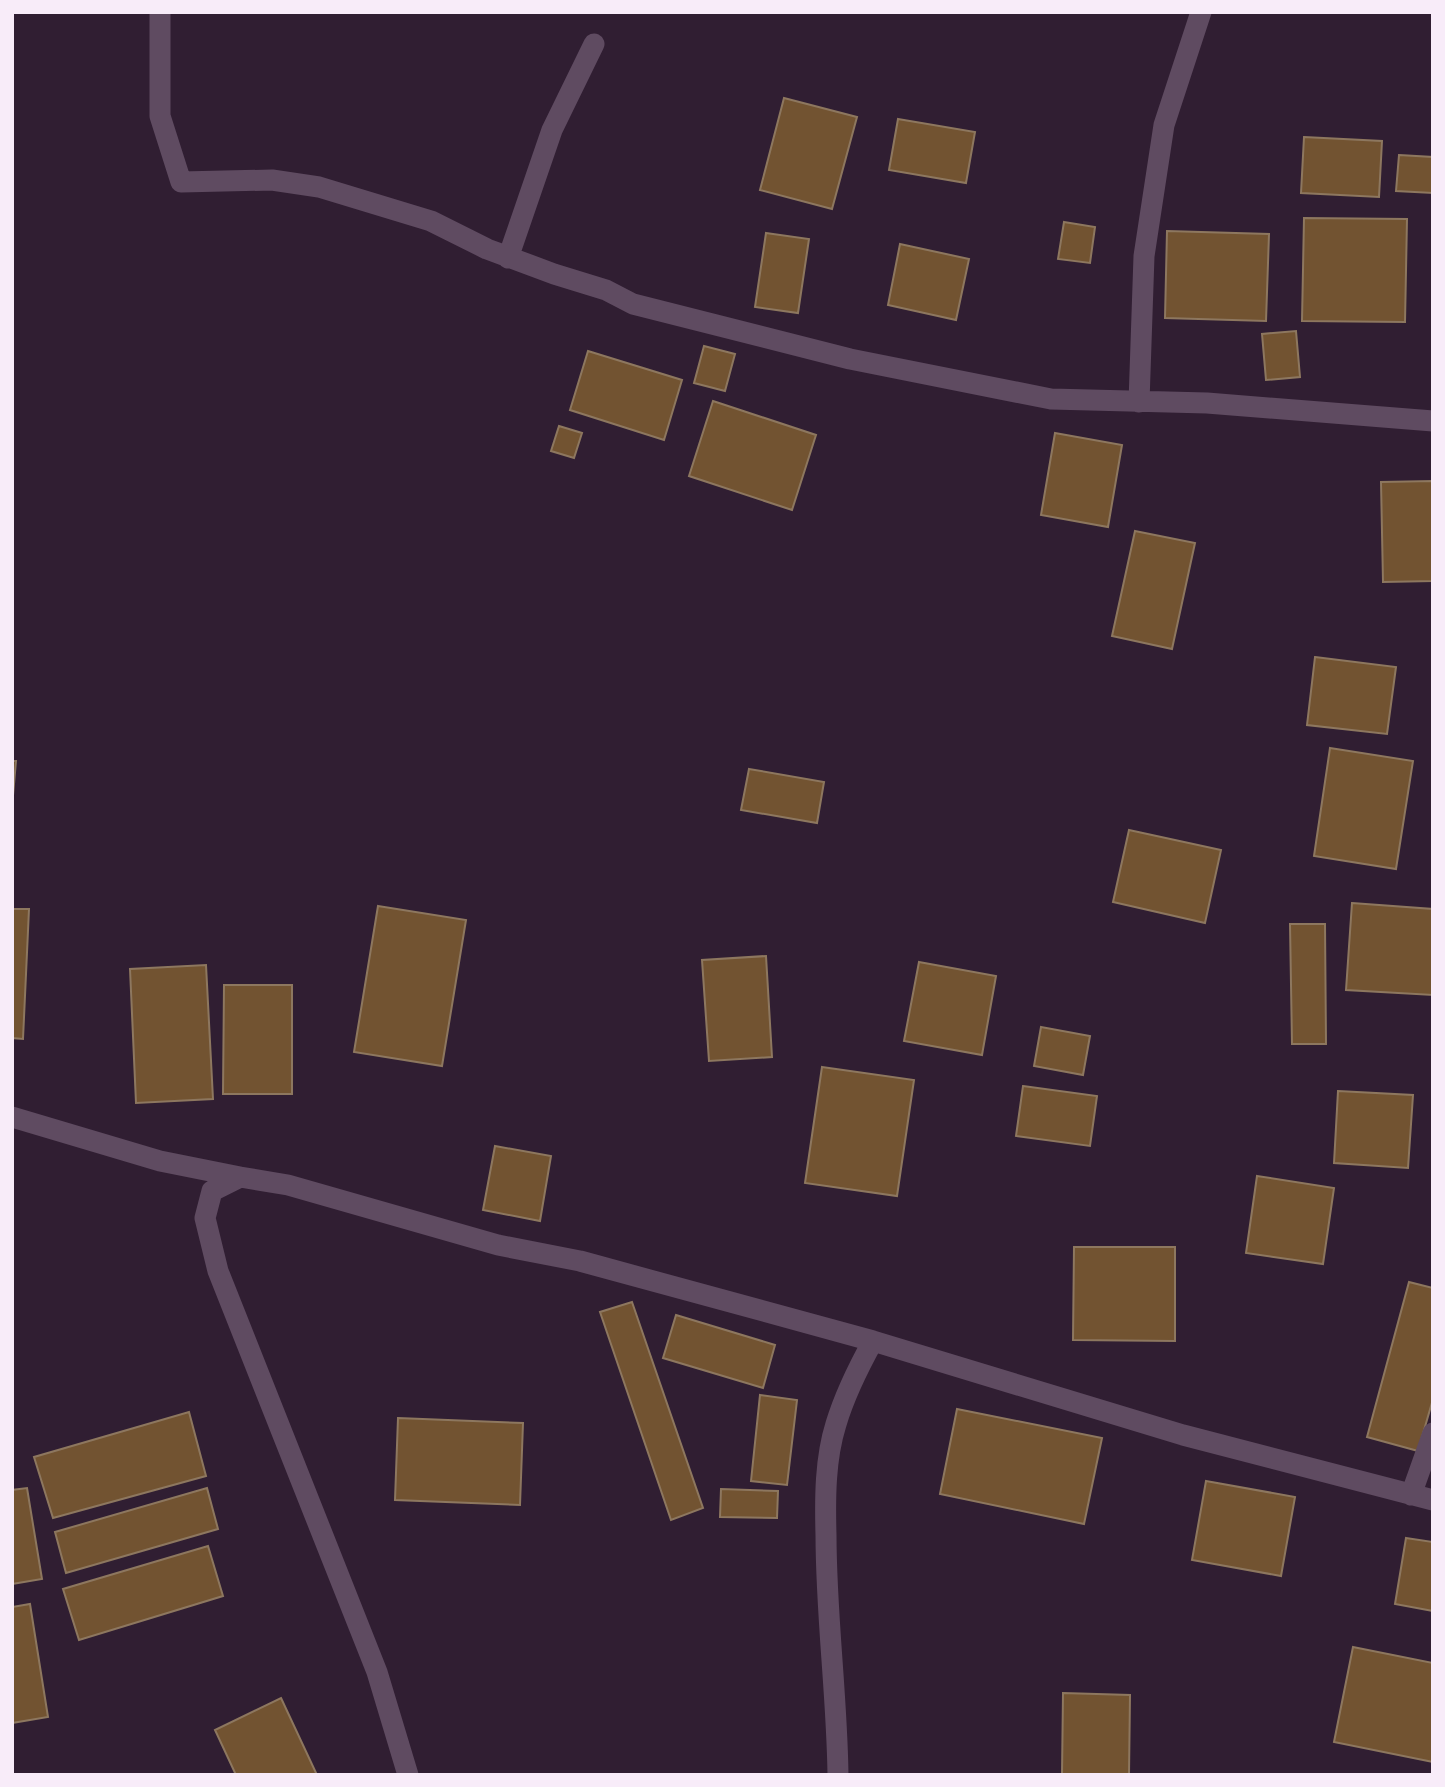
<svg xmlns="http://www.w3.org/2000/svg" width="1445" height="1787" font-family="Karla,sans-serif">
<style>
.building{fill:#725331;stroke:#8d775f;stroke-width:2}
.lines{fill:none;stroke-linecap:round;stroke-linejoin:round}
.street{stroke:#5f4b61;stroke-width:21}
</style>
<rect width="100%" height="100%" fill="#301e32"/>
<path class="building" d="M784 98 857 117 832 209 760 190Z
M898 119 975 132 966 183 889 170Z
M1304 137 1382 141 1379 197 1301 193Z
M1399 155 1433 157V193L1396 191Z
M1304 218 1407 219 1405 322 1302 321Z
M1064 222 1095 227 1090 263 1058 259Z
M1167 231 1269 234 1266 321 1165 318Z
M766 233 809 239 798 313 755 307Z
M900 244 969 259 956 320 888 305Z
M1296 331 1300 377 1266 380 1262 334Z
M704 346 735 354 725 391 694 383Z
M588 351 682 380 664 440 570 410Z
M713 401 816 435 792 510 689 476Z
M559 426 582 433 574 458 551 451Z
M1055 433 1122 445 1108 527 1041 515Z
M1433 481V581L1383 582 1381 482Z
M1135 531 1195 543 1172 649 1112 636Z
M1315 657 1396 667 1387 734 1307 725Z
M1330 748 1413 761 1396 869 1314 856Z
M12 761H16L12 807Z
M749 769 824 782 817 823 741 810Z
M1129 830 1221 850 1205 923 1113 902Z
M1352 903 1433 909V995L1346 990Z
M378 906 466 920 442 1066 354 1052Z
M12 909H29L23 1039 12 1038Z
M1290 924H1325L1326 1044H1292Z
M766 956 772 1057 709 1061 702 960Z
M919 962 996 976 982 1055 904 1041Z
M206 965 213 1099 136 1103 130 969Z
M224 985H292V1094H223Z
M1041 1027 1090 1036 1083 1075 1034 1066Z
M822 1067 914 1080 897 1196 805 1183Z
M1023 1086 1097 1096 1090 1146 1016 1136Z
M1338 1091 1413 1095 1408 1168 1334 1163Z
M495 1146 551 1156 540 1221 483 1210Z
M1257 1176 1334 1188 1323 1264 1246 1253Z
M1074 1247H1175V1341L1073 1340Z
M1409 1282 1433 1288V1399L1418 1451 1367 1437Z
M632 1302 703 1508 671 1520 600 1312Z
M676 1315 775 1345 763 1388 663 1358Z
M760 1395 797 1400 787 1485 751 1481Z
M957 1409 1102 1438 1084 1524 940 1494Z
M189 1412 206 1476 53 1518 34 1457Z
M398 1418 523 1423 520 1505 395 1500Z
M1206 1481 1295 1497 1281 1576 1192 1560Z
M27 1488 42 1579 12 1584V1490Z
M207 1488 218 1529 66 1573 55 1532Z
M721 1489 778 1491 777 1518 720 1517Z
M1406 1538 1433 1542V1611L1395 1604Z
M208 1546 223 1596 79 1640 63 1589Z
M30 1604 48 1717 12 1723V1607Z
M1353 1647 1433 1663V1762L1334 1742Z
M1063 1693 1130 1695 1129 1775H1062Z
M281 1698 317 1775H236L215 1730Z"/>
<g class="lines">
<path class="street" d="M160 12V116L181 182 272 180 319 187 431 221 487 249 554 274 606 290 633 304 850 359 1051 399 1207 403 1433 421
M508 258 552 130 594 44
M1139 402 1144 256 1164 125 1201 12
M12 1117 160 1161 240 1177
M1411 1495 1433 1433
M408 1775 377 1672 218 1271 205 1218 212 1191 240 1177 288 1185 498 1245 580 1261 873 1341 1183 1435 1433 1500
M838 1775C837 1695 826 1615 826 1535 825 1498 825 1459 836 1424 845 1394 858 1368 873 1341"/>
</g>
<rect width="1445" height="1787" fill="none" stroke="#f8ecf9" stroke-width="28"/>
</svg>
